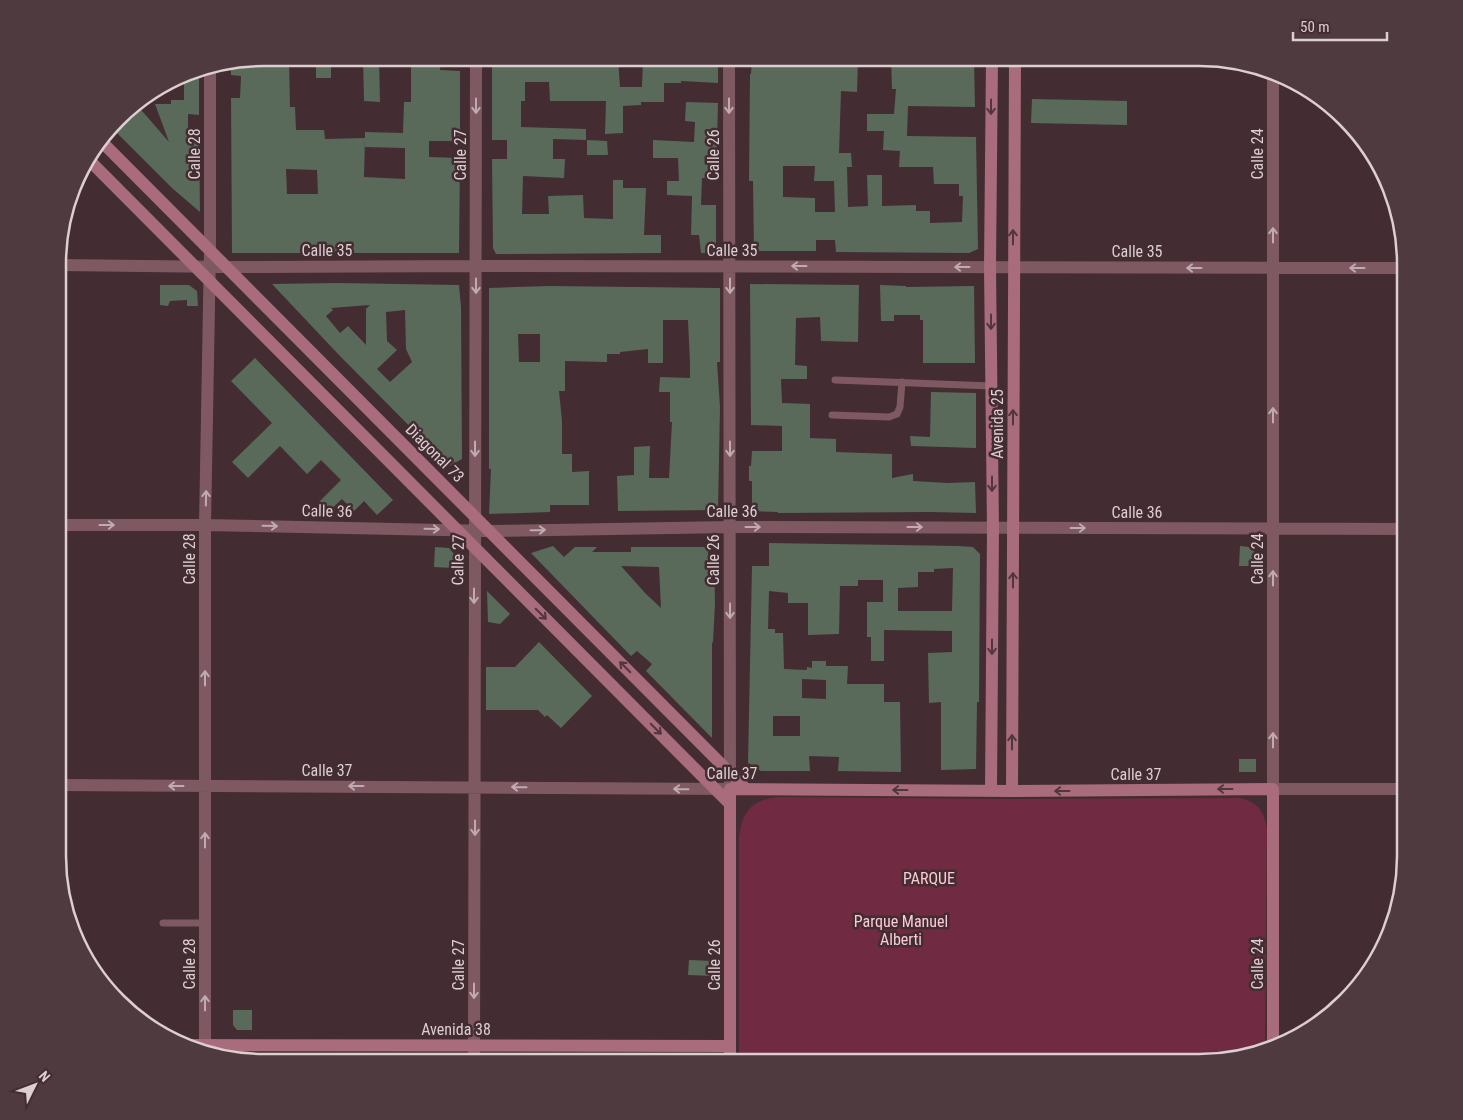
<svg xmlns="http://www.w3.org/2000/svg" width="1463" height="1120" font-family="'Roboto Condensed',sans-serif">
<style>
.green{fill:#702a41}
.building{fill:#596a5a;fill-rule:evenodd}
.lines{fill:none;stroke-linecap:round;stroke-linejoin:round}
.lane{stroke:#7f5962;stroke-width:7}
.street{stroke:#7f5962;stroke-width:12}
.secondary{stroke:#a86c7c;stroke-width:12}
.oneway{stroke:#c0abb0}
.oneway2{stroke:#52363d}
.labels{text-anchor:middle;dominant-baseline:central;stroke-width:5;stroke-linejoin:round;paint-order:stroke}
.street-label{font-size:16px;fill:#dcced1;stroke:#432d32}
.park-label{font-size:16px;fill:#fbcad6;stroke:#432d32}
.rim{fill:none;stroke:#dcced1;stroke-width:2.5}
</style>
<rect width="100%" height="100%" fill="#432d32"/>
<path class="green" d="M777 797 1001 799 1239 798C1257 801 1264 811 1267 828L1265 1047 1199 1062H739V837C743 811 750 801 777 797Z"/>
<path class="building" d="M264 58H289L290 107H295L296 130H324L325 139 365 138V132L403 133 404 102H411V58H441L440 70 460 71V141H429V157L460 158 459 253H232L231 98H240L241 76 231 75V63ZM365 139V147L405 148V179L364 177ZM286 169 317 170 318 194H287Z
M316 58H331V78H316Z
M363 58H379L380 102 364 101Z
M530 58H567V59L618 58 620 87H642L643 58H718V83L681 81V83H664V102H641V105L623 106V133L605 134 606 101H550L549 82H525V101H521V127L586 129V140L553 139V159H565L564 178 523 176 522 214H549L548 196 583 195 584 218 613 219V180H623V188H646L644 235H661V253L496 254 493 248 492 159H507V140H492V64L530 62Z
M752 58H776V61H805V58H858L857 92 841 91 839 153H851L852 167H847L848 207 868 206 867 175H882V206L916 205V211H930V223L962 222 963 196H959V184H934L933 167H899L900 151 883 150 884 131H867V114H894L896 89H892L891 58H974L975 107 908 106 907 136 976 137 978 249 969 253 836 252 835 240H816V251H754L753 181H749L750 74H751ZM783 166H815L814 181H834L835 212H815V198L783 197Z
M199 68V115L188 114V136H199L200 212 172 188 115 131 123 124 119 120 128 108 136 104 169 142 155 104H171V100H184V76Z
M1032 99 1127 101V125L1031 123Z
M686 102 718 103 716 179 702 178 701 205H716V253H701L699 235H691L692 196 667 195V181H679L678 158H653V140L694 142 695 122 685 121Z
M587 140 607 141 608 155H587Z
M338 283 459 285 461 307 462 459 449 466 339 355 272 284ZM370 305 366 309V345L348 326 340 333 326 316 333 310 331 308ZM405 310 406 349 412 362 390 382 377 369 397 350 387 341 386 312Z
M750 284 859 285 858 342 821 341 820 317 796 318 795 365 807 366V379H781L782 403 810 404V438L836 439V452L892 454V478L913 474V481L948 483 975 482 976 513 930 512 778 513V512L752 511V481H749V466H751L752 451H782V426L751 425Z
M160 285H189L197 291 198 306H187V300L170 301 168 306 160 305Z
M880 285 906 286V287L974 286 975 363H923V320H920V315H894V321H881Z
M549 286 720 288V362H717L720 407 718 510 618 511 617 476 634 475V447L650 446 649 478H669L672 422H670V392H659L660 377 690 378V363L688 320H663V363H648V349L620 352V354H607V362L565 361V391H559L562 421V454H572V472L589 471V505H550V512L489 514 491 469H489V288ZM518 334H540V362H519Z
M255 358 393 500 377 515 364 501 354 511 342 499 326 514 317 504 341 480 321 460 307 474 280 446 248 478 232 462 272 423 231 381Z
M931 392 976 393V448L911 446 910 436 930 437Z
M769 543 958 546 973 547 980 554 979 702H977L976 769 941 770V702L929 703 928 653 952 652V631L884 630V661H871V637H867V602H883V580H858V586H840L839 634 808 635V603H788V593L769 591 768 629H775V633H783L784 669 807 670V667L812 668V661H826V666H848L847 684H884V702H900L901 772 838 771 839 757 809 756 810 771H761L748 763 752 566H769ZM953 568 952 611H898V588L918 587V572H934V569ZM802 679 826 680V699L802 698ZM773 716H800V736H773Z
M553 546 564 557 575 547H597L592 552H631V547H708V555H714L715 604 713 642 712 643V738L646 671 652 664 637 651 631 656 531 553ZM621 566 659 567 661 608 646 594Z
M1240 546 1249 547 1255 552V566H1239Z
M435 547 449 548 454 554 453 568 434 567Z
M487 591 510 614 500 624 488 622Z
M539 642 592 696 561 728 547 715 545 717 538 710H486V667H515Z
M1239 759H1256V772H1239Z
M689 960 714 961 713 976 688 975Z
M233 1010H252V1030H237L233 1025Z"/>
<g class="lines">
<path class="lane" d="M835 380 991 386
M832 415 889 417 897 414 900 407 902 382
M163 923H205"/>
<path class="street" d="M1273 72V789H1405
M59 265 227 267 476 266 1405 268
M59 525H205L489 531 730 527 1405 529
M58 785 730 789 729 58
M205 1052V525L210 250V66
M474 1062 476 58"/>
<path class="secondary" d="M101 141 746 789
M87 158 730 804
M991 791 993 528 990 267 992 58
M1012 791 1015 58
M182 1045 730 1046
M730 1062V789L1012 791 1273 789V1045"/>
</g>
<defs><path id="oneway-shaft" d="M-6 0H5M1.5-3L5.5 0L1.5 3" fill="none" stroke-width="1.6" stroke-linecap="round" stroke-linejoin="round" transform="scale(1.25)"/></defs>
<g class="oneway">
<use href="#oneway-shaft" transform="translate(476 106) rotate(90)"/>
<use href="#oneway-shaft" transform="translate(729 106) rotate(90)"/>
<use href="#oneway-shaft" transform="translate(1273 235) rotate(-90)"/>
<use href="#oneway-shaft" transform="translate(799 266) rotate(-180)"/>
<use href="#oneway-shaft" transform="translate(962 267) rotate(-180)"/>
<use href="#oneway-shaft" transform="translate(1194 268) rotate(-180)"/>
<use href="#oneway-shaft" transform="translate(1357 268) rotate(-180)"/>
<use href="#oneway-shaft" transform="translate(476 286) rotate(90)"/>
<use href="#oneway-shaft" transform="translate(730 286) rotate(90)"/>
<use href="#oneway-shaft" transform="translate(1273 415) rotate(-90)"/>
<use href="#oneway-shaft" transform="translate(475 449) rotate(90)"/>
<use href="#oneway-shaft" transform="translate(730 449) rotate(90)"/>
<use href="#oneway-shaft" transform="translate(206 498) rotate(-89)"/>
<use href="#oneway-shaft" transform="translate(107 525)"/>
<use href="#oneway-shaft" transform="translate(270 526) rotate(1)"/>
<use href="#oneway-shaft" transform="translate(753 527)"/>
<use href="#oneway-shaft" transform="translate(915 527)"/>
<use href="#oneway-shaft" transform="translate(1078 528)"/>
<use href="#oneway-shaft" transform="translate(432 529) rotate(1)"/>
<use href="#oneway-shaft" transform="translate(538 530) rotate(-1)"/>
<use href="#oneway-shaft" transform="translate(1273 578) rotate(-90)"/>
<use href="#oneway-shaft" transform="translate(474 596) rotate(90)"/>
<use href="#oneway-shaft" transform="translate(730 611) rotate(90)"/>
<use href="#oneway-shaft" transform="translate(205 678) rotate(-90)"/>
<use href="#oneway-shaft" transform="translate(1273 740) rotate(-90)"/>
<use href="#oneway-shaft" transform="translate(176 786) rotate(-180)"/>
<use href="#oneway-shaft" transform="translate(356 786) rotate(-180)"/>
<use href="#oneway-shaft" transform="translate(519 787) rotate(-179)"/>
<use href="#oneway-shaft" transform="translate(681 789) rotate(-179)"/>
<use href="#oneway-shaft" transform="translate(475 828) rotate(90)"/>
<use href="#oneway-shaft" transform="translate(205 840) rotate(-90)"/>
<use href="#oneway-shaft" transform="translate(474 991) rotate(90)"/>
<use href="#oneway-shaft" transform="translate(205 1003) rotate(-90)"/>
</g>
<g class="oneway2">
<use href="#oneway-shaft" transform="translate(991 107) rotate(90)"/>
<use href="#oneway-shaft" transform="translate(1013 237) rotate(-90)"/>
<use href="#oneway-shaft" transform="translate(991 322) rotate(90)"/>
<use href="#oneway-shaft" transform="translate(1013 417) rotate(-90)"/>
<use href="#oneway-shaft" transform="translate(992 484) rotate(90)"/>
<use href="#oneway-shaft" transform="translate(1013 580) rotate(-90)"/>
<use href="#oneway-shaft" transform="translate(541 614) rotate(45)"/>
<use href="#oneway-shaft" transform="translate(992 647) rotate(90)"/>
<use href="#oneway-shaft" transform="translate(625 667) rotate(-135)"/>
<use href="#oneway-shaft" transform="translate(656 729) rotate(45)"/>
<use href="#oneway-shaft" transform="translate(1012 742) rotate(-90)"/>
<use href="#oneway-shaft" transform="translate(1225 789) rotate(180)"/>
<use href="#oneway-shaft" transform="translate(900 790) rotate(-180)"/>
<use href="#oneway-shaft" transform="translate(1062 791) rotate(180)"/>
</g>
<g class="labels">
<g class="street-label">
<text transform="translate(194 154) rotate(-90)">Calle 28</text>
<text transform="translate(1257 154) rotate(-90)">Calle 24</text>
<text transform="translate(460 155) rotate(-90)">Calle 27</text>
<text transform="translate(713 155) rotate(-90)">Calle 26</text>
<text x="327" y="250">Calle 35</text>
<text x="732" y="250">Calle 35</text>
<text x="1137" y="251">Calle 35</text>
<text transform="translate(997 424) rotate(-90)">Avenida 25</text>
<text transform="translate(435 453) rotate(45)">Diagonal 73</text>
<text transform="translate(327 511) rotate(1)">Calle 36</text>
<text x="732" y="511">Calle 36</text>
<text x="1137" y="512">Calle 36</text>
<text transform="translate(189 559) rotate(-90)">Calle 28</text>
<text transform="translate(1257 559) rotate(-90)">Calle 24</text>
<text transform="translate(458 560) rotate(-89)">Calle 27</text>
<text transform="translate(713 560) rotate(-90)">Calle 26</text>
<text x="327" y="770">Calle 37</text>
<text x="732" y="773">Calle 37</text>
<text x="1136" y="774">Calle 37</text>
<text transform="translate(189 964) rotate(-90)">Calle 28</text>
<text transform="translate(1257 964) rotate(-90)">Calle 24</text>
<text transform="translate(458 965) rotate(-90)">Calle 27</text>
<text transform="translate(714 965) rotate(-90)">Calle 26</text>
<text x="456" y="1029">Avenida 38</text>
</g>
<g class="park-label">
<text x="929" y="878">PARQUE</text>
<text x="901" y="921">Parque Manuel<tspan x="901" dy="18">Alberti</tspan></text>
</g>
</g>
<path d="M0 0H1463V1120H0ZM264 66H1199A198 198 0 0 1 1397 264V856A198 198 0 0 1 1199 1054H264A198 198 0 0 1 66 856V264A198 198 0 0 1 264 66Z" fill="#4f3a3f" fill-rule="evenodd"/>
<path class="rim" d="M264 66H1199A198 198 0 0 1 1397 264V856A198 198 0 0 1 1199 1054H264A198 198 0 0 1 66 856V264A198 198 0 0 1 264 66Z"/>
<g transform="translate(35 1085) rotate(48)" stroke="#432d32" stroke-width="4" paint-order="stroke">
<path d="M0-4L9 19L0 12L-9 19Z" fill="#dcced1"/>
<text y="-8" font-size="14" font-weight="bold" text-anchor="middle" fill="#dcced1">N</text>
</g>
<path d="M1293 32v8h94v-8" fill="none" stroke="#dcced1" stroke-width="2.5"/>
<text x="1300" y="32" font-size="15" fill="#dcced1" stroke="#432d32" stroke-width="4" paint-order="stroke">50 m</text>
</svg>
